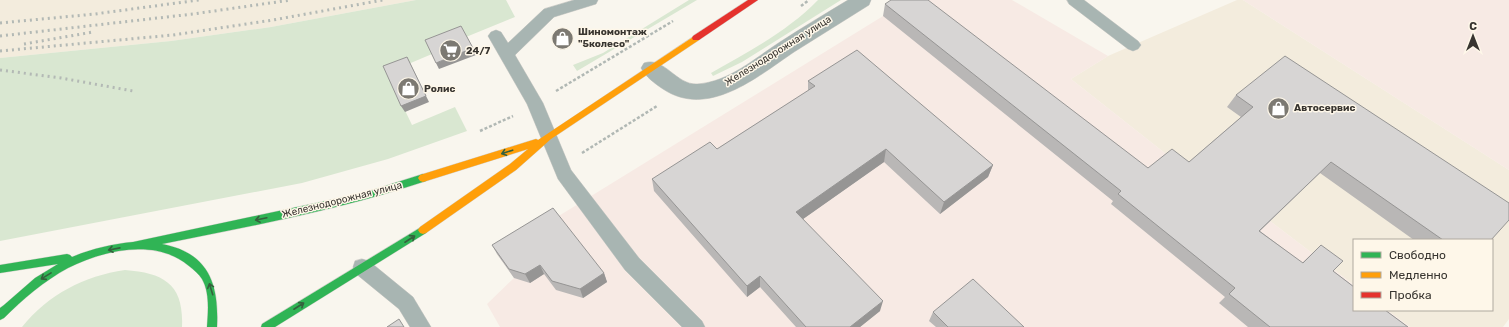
<svg xmlns="http://www.w3.org/2000/svg" width="1509" height="327" font-family="Rubik,sans-serif">
<style>
.built{fill:#f3ecdd}
.industrial{fill:#f7eae4}
.green{fill:#d9e7d1}
.lines{fill:none;stroke-linecap:round;stroke-linejoin:round}
.lane-casing{stroke:#d5d2cd;stroke-width:1}
.street-casing{stroke:#d5d2cd;stroke-width:1}
.fast-casing{stroke:#d5d2cd;stroke-width:1}
.slow-casing{stroke:#d5d2cd;stroke-width:1}
.jam-casing{stroke:#d5d2cd;stroke-width:1}
.path{stroke:#b1b8b4;stroke-width:2.5;stroke-dasharray:3 2;stroke-linecap:butt}
.lane{fill:#a8b5b2;fill-rule:evenodd}
.street{fill:#a8b5b2;fill-rule:evenodd}
.fast{fill:#30b455;fill-rule:evenodd}
.slow{fill:#ff9f0a;fill-rule:evenodd}
.jam{fill:#e5322d;fill-rule:evenodd}
.rail{stroke:#b3b9b5;stroke-width:3;stroke-dasharray:2 4;stroke-linecap:butt}
.wall{fill:#b9b7b6}
.shaded-wall{fill:#969594}
.building{fill:#d7d5d4;stroke:#969594}
.oneway{stroke:#35613d}
.labels{text-anchor:middle;dominant-baseline:central;stroke-width:3;stroke-linejoin:round;paint-order:stroke}
.poi-label{font-size:10px;font-weight:bold;fill:#383530;stroke:#fef7e9;text-anchor:start}
.street-label{font-size:10px;fill:#383530;stroke:#fef7e9}
</style>
<rect width="100%" height="100%" fill="#f9f6ee"/>
<path class="built" d="M0 0H416L271 27 171 41 0 58Z
M1237 0H1243L1509 170V319L1503 327H1410L1387 310H1492V240H1354V285L1270 221 1263 228 1185 169 1071 79 1108 56Z"/>
<path class="industrial" d="M909 0H1012L1108 56 1071 79 1185 169 1263 228 1270 221 1354 285V310H1387L1410 327H500L487 304 514 278 497 254Z
M1243 0H1509V170Z"/>
<path class="green" d="M416 0H506L515 17 466 37 428 46 432 54 387 73 412 125 455 107 467 131 388 159 302 183 0 241V58L171 41 271 27Z
M689 0H697L577 71 573 65 603 53Z
M818 0H841L742 62 713 76 711 73C748 52 788 31 818 0Z
M125 270C165 273 184 285 182 327H22C49 294 84 276 125 270Z"/>
<g class="lines">
<defs>
<path id="lane" d="M574 0H598L596 4 554 17 515 55 543 103 571 170 639 258 702 321 705 327H682L625 270 558 179 527 104 488 36 491 32 496 30 501 32 508 43 544 9Z
M1067 0H1084L1138 41 1141 45 1138 49 1133 51 1128 49 1069 4Z
M362 259 369 261 413 297 431 327H410L399 309 355 273 353 267 355 261Z"/>
<path id="street" d="M848 0H871L869 5C844 21 819 36 794 52 757 77 708 119 663 89 654 83 646 77 641 68L644 63C664 56 676 85 697 84 729 82 755 58 780 42 803 27 825 14 848 0Z"/>
<path id="fast" d="M423 174 426 175 428 178 426 181C340 210 251 226 162 244 209 253 219 284 217 327H207C208 312 210 293 202 279 199 274 194 270 189 266 156 238 104 250 68 268 44 281 23 299 4 318L0 320V308L4 305 35 278 58 264 0 273V265L67 254 70 255 72 257C91 249 112 244 133 242L363 193Z
M423 226 426 227 428 230 426 233 275 327H261L262 324Z"/>
<path id="slow" d="M696 35 700 38 699 40 551 139 516 170 426 233 423 234 420 233 418 230 420 227 510 164 528 149 423 182 420 181 418 178 420 175 536 139 538 140Z"/>
<path id="jam" d="M748 0H758L699 40H693L692 38 693 36Z"/>
</defs>
<use href="#lane" class="lane-casing"/>
<use href="#street" class="street-casing"/>
<use href="#fast" class="fast-casing"/>
<use href="#slow" class="slow-casing"/>
<use href="#jam" class="jam-casing"/>
<path class="path" d="M801 6 809 0
M556 91 673 21
M480 131 513 116
M582 153 657 106"/>
<use href="#lane" class="lane"/>
<use href="#street" class="street"/>
<use href="#fast" class="fast"/>
<use href="#slow" class="slow"/>
<use href="#jam" class="jam"/>
<path class="rail" d="M0 23 95 14 199 0
M0 36 193 14 291 0
M24 44 93 32
M0 51 173 35 273 20 383 0
M0 70 61 78 133 91"/>
</g>
<path class="wall" d="M885 4 1148 168 1189 162 1241 117 1227 107 1236 95 1491 240H1414L1320 173 1260 231 1302 263 1321 245 1333 271 1408 327H1248L1219 303 1225 297 1111 204 1113 201 883 16Z
M808 81 993 165 988 177 940 214 884 162 803 219 880 311 860 327H796L760 287 747 297 654 191 652 179 717 149 808 91Z
M492 245 604 273 607 282 583 298 556 290 544 274 530 283 514 278 497 254Z
M933 312 1024 327H936L929 321Z"/>
<path class="shaded-wall" d="M473 48 476 55 439 69 436 63Z
M407 57 429 102 405 112 401 106Z
M886 149 884 162 796 224V212Z
M993 165 988 177 940 214 944 202Z
M540 265 544 274 530 283 525 274Z
M604 273 607 282 583 298 580 289Z
M760 276V287L747 297V286Z
M883 301 880 311 860 327H850Z"/>
<path class="building" d="M891 0H928L1148 168 1172 149 1189 162 1253 107 1236 95 1285 56 1509 203V220L1491 240H1443L1331 162 1259 231 1303 263 1321 245 1343 261 1333 271 1354 287V310H1385L1408 327H1270L1229 294 1235 288 1118 194 1121 191 885 4Z
M461 26 473 48 436 63 425 40Z
M857 50 993 165 944 202 886 149 796 212 883 301 850 327H806L760 276 747 286 652 179 710 142 717 149 815 86 808 81Z
M407 57 426 96 401 106 383 66Z
M553 208 604 273 580 289 552 281 540 265 525 274 509 269 492 245Z
M973 279 1024 327H948L933 312Z
M399 319 404 327H387Z"/>
<defs><path id="oneway-shaft" d="M-6 0H5M1.5-3L5.5 0L1.5 3" fill="none" stroke-width="1.6" stroke-linecap="round" stroke-linejoin="round"/></defs>
<g class="oneway">
<use href="#oneway-shaft" transform="translate(507 152) rotate(162)"/>
<use href="#oneway-shaft" transform="translate(261 219) rotate(168)"/>
<use href="#oneway-shaft" transform="translate(410 239) rotate(-33)"/>
<use href="#oneway-shaft" transform="translate(114 249) rotate(169)"/>
<use href="#oneway-shaft" transform="translate(46 276) rotate(148)"/>
<use href="#oneway-shaft" transform="translate(211 289) rotate(-107)"/>
<use href="#oneway-shaft" transform="translate(299 306) rotate(-33)"/>
</g>
<defs>
<symbol id="shop-disc" viewBox="-11 -11 22 22"><circle r="9.5" fill="#7c7972" stroke="#fef7e9"/><path d="M-5-2.5h2.3a2.7 3.5 0 0 1 5.4 0H5L5.5 6h-11ZM-1.5-2.5h3a1.5 2.3 0 0 0-3 0Z" fill="#fff"/></symbol>
<symbol id="supermarket-disc" viewBox="-11 -11 22 22"><circle r="9.5" fill="#7c7972" stroke="#fef7e9"/><path d="M-6-5.5h2.5l.6 2H6L4.5 2H-2.5L-4.4-4H-6ZM-1.5 3.2a1.3 1.3 0 1 0 .1 0ZM3 3.2a1.3 1.3 0 1 0 .1 0Z" fill="#fff"/></symbol>
</defs>
<g fill-rule="evenodd">
<use href="#shop-disc" x="550" y="26" width="25" height="25"/>
<use href="#supermarket-disc" x="438" y="38" width="25" height="25"/>
<use href="#shop-disc" x="396" y="76" width="25" height="25"/>
<use href="#shop-disc" x="1266" y="96" width="25" height="25"/>
</g>
<g class="labels">
<g class="poi-label">
<text x="578" y="32">Шиномонтаж<tspan x="578" dy="12">"5колесо"</tspan></text>
<text x="466" y="51">24/7</text>
<text x="424" y="89">Ролис</text>
<text x="1294" y="108">Автосервис</text>
</g>
<g class="street-label">
<text transform="translate(778 51) rotate(-32)">Железнодорожная улица</text>
<text transform="translate(342 200) rotate(-14)">Железнодорожная улица</text>
</g>
</g>
<rect x="1353" y="239" width="140" height="72" fill="#fef7e9" stroke="#afa99f"/>
<rect x="1361" y="252" width="20" height="6" fill="#30b455" stroke="#afa99f"/>
<text x="1389" y="259" font-size="12" fill="#383530">Свободно</text>
<rect x="1361" y="272" width="20" height="6" fill="#ff9f0a" stroke="#afa99f"/>
<text x="1389" y="279" font-size="12" fill="#383530">Медленно</text>
<rect x="1361" y="292" width="20" height="6" fill="#e5322d" stroke="#afa99f"/>
<text x="1389" y="299" font-size="12" fill="#383530">Пробка</text>
<g transform="translate(1473 36)" stroke="#fef7e9" stroke-width="3" paint-order="stroke">
<path d="M0-3L7 15L0 10L-7 15Z" fill="#383530"/>
<text y="-6" font-size="11" font-weight="bold" text-anchor="middle" fill="#383530">С</text>
</g>
</svg>
